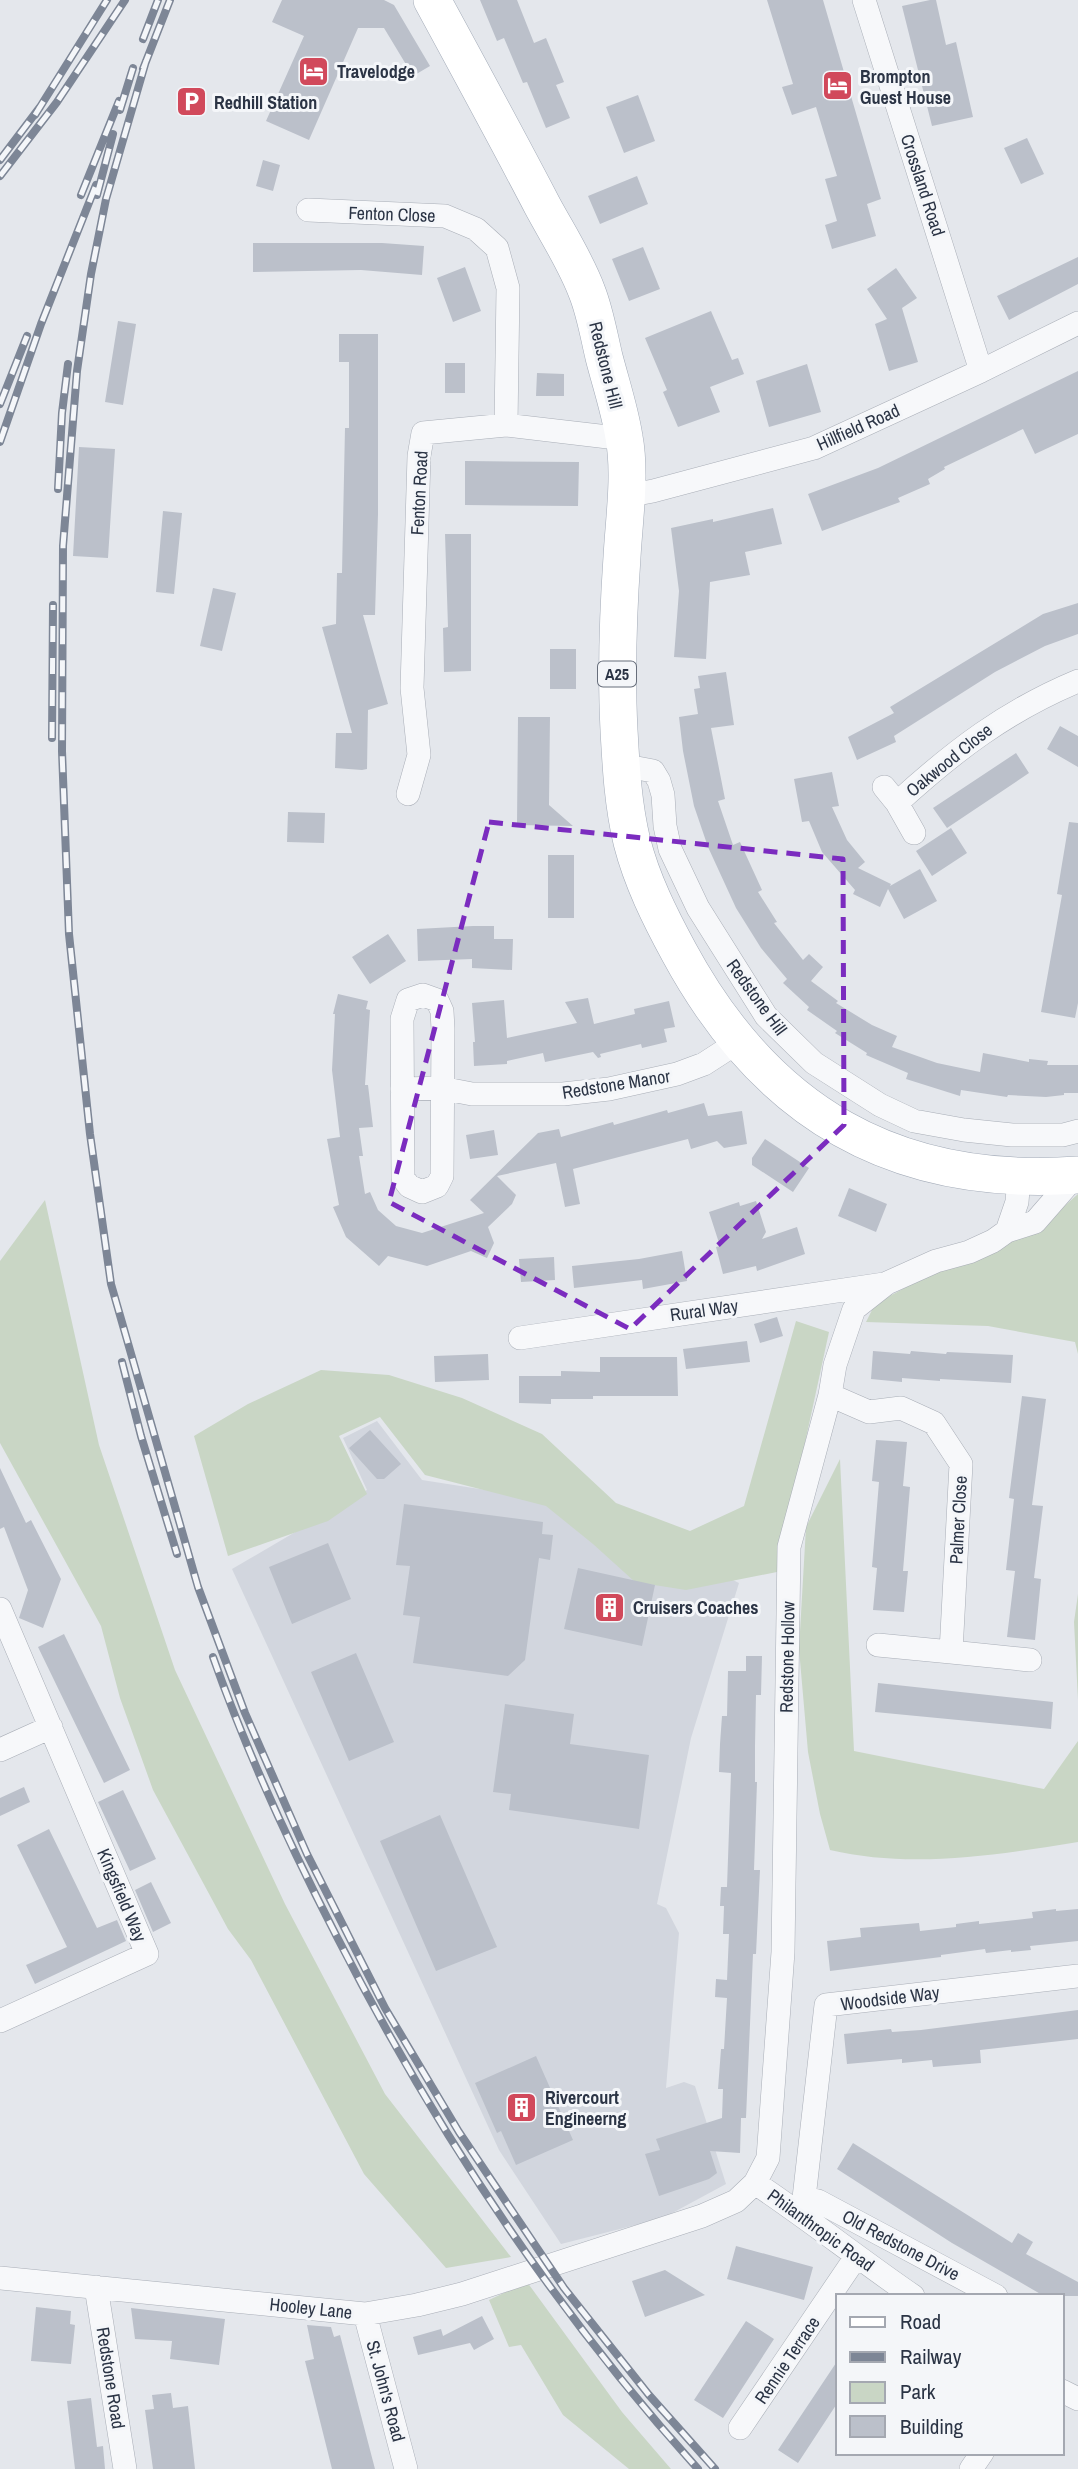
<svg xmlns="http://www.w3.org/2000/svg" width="1078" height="2469" font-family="'Archivo Narrow',sans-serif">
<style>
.built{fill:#d2d6de}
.green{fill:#c9d6c5}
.building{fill:#bbc0ca}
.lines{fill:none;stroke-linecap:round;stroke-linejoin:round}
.minor-casing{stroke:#a9aeb7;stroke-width:24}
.primary-casing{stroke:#a3abb8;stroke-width:38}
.minor{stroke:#f7f8fa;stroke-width:23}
.primary{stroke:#fff;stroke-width:37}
.rail-casing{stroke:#7d8696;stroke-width:8}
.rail{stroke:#f4f6f9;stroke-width:5;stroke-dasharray:16;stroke-linecap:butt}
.marked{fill:none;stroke:#7b2cbf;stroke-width:5;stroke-dasharray:14 9;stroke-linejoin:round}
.labels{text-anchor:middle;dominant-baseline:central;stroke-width:6;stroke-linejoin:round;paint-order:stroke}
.shield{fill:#f4f6f9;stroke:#676e7b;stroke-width:2}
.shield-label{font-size:16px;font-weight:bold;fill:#2b3445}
.poi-label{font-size:18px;font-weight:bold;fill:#2b3445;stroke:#f4f6f9;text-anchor:start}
.street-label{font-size:18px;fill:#2b3445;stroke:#f4f6f9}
</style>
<rect width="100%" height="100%" fill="#e4e7ec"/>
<path class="built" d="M377 1421 422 1480 577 1504 739 1583 691 1738 657 1904 666 1908 679 1933 666 2088 684 2082 695 2086 726 2184 663 2218 561 2244 499 2150 232 1569 367 1490 343 1438Z"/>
<path class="green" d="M1078 1194V1354L1075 1342 988 1326 866 1322 875 1304 958 1259 1045 1223Z
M45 1200 99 1445 175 1670 285 1904 385 2094 511 2257 446 2268 364 2174 251 1960 228 1929 153 1790 120 1698 101 1626 0 1443V1261Z
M796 1321 829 1332 777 1572 686 1590 635 1582 593 1544 546 1506 425 1475 380 1417 339 1436 367 1494 328 1521 228 1556 194 1436 248 1404 321 1370 389 1375 462 1398 542 1434 616 1503 690 1531 744 1506Z
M840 1459 854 1751 1044 1789 1078 1741V1842C997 1855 911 1869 830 1850L820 1814 808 1752 799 1649 806 1527Z
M1078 1594V1700L1074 1622Z
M527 2282 622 2412 671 2469H629L563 2415 521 2345 509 2347 489 2300Z"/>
<path class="building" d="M282 0H384L394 5 430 66 413 76 384 28H358L309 140 266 121 304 36 272 22Z
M480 0H517L534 43 546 38 564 82 556 85 570 118 546 128 527 82 523 83 504 38 497 41Z
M767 0H823L881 199 867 204 876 236 832 249 825 225 837 221 825 179 837 176 816 107 792 115 782 87 793 84Z
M930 0H936L946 45 956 42 973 117 932 126 902 6Z
M638 95 655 141 624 153 606 107Z
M1027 138 1044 174 1021 184 1004 148Z
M263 160 280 165 273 191 256 186Z
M637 176 648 204 600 224 588 196Z
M253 243H382L424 246 422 275 361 270 253 272Z
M643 247 660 289 629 301 612 259Z
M1078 257V284L1009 320 997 296Z
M465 267 481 311 453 322 437 278Z
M896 268 917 298 902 308 918 362 889 371 875 324 887 319 867 289Z
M711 311 732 360 738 358 744 374 710 387 720 412 678 427 663 392 667 390 645 338Z
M118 321 136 324 123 405 105 402Z
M339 334H378V514L375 615H363L388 704 368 710 367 769 362 770 335 768 336 733H352L322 627 336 624 337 573H342L345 428H349V362H339Z
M445 363H465V393H445Z
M807 364 821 412 769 427 756 381Z
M1078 371V434L1035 454 1023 429 944 467 945 469 928 479 930 484 898 498 900 502 822 531 808 494 878 468Z
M537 373 564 374V396H536Z
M79 447 115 449 108 558 73 556Z
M465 461 579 462 578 506 465 505Z
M773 508 782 544 745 552 750 575 710 582 706 659 674 657 679 591 671 528 713 519V522Z
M163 511 182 513 174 594 156 592Z
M445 534H471V671L444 672 443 628 448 627Z
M213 588 236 593 222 651 200 646Z
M1078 603V634L1045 646 995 672 894 736 896 742 857 760 848 737 894 713 890 707 1043 614Z
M550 649H576V689H550Z
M726 672 734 725 711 728 725 799 718 801 733 845 740 842 762 890 758 892 777 922 774 923 803 960 809 954 823 967 811 981 838 1001 836 1003 872 1025 897 1036 892 1047 937 1063 980 1072 983 1053 1029 1062V1059L1048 1061 1047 1065H1078V1093H1064V1095L1046 1097 1008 1095 1007 1097 961 1090 960 1096 906 1079 908 1073 866 1055 867 1053 835 1033 837 1031 807 1010 809 1007 783 983 787 979 761 948 736 908 708 847 694 806 683 751 679 717 698 714 694 689 700 688 698 676Z
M518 717H550L549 805 573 826 517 825Z
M1060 726 1078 736V767L1047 749Z
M1016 753 1029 773 947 828 933 808Z
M832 772 839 806 832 807 847 840 865 862 858 868 891 884 890 886 920 869 937 901 904 919 888 889 880 907 853 894 855 890 822 852 809 821 802 822 794 779Z
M288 812 325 813 324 843 287 842Z
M1069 822 1078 823V1003L1075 1018 1041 1012 1062 895 1057 894Z
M951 828 967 853 932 876 916 851Z
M548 855H574V918H548Z
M473 926H494V939H513L512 970 472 968V959L418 961 417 929Z
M388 934 406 961 370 984 352 957Z
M338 994 368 1001 366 1009 370 1010 365 1085H368L373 1127 359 1128 363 1156H359L365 1194 370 1192 378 1210 396 1226 422 1233 484 1213 470 1200 538 1133 559 1129 561 1137 613 1122 614 1125 667 1110 668 1113 704 1103 708 1116 742 1111 747 1144 724 1148 717 1141 691 1149 688 1139 684 1140 573 1169 580 1204 565 1207 556 1163 497 1176 516 1195 512 1204 488 1227 494 1243 487 1258 471 1251 427 1266 388 1256 379 1266 346 1237 333 1207 339 1205 327 1139 340 1137 332 1070 335 1014H333Z
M588 998 594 1024 635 1014 634 1009 669 1001 675 1027 664 1029 667 1042 642 1048 641 1044 600 1054 601 1057 598 1058 593 1052 545 1062 543 1053 507 1061V1064L474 1066 473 1042H475L472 1003 504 1000 507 1038 577 1023 565 1002Z
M494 1130 498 1155 470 1159 466 1135Z
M765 1139 809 1168 793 1192 752 1165V1158Z
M849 1188 887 1204 876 1232 838 1216Z
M756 1201 766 1232 762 1239 797 1227 805 1254 757 1271 756 1266 723 1274 716 1247 720 1246 709 1212 739 1202 740 1206Z
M682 1251 687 1281 643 1289 642 1280 574 1288 572 1266 639 1259Z
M554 1257 555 1280 521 1282 519 1259Z
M777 1317 783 1336 760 1343 754 1324Z
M747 1341 750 1362 686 1369 683 1349Z
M873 1351 910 1354 911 1351 946 1354 947 1352 1013 1355 1011 1383 940 1379V1381L902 1378V1382L871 1379Z
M488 1354 489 1380 435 1382 434 1356Z
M600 1357H677L678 1396H593V1399H551V1404L519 1403V1376H561V1371L600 1372Z
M1022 1396 1046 1399 1032 1505 1043 1506 1034 1578 1041 1579 1035 1640 1007 1637 1015 1571 1006 1570 1014 1499 1009 1498Z
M370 1430 401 1464 384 1479H377L349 1448Z
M876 1440 907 1442 903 1486 910 1487 903 1571H908L904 1612 873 1610 877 1568 872 1567 879 1482 872 1481Z
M0 1468 26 1523 31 1520 61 1579 43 1628 19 1618 28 1590 4 1527 0 1529Z
M404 1504 543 1522 542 1534 553 1535 550 1560 539 1558 525 1660 508 1676 413 1663 420 1617 403 1615 410 1566 396 1565Z
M328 1543 351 1599 292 1624 269 1567Z
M578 1568 655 1585 642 1646 564 1629Z
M64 1634 130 1770 104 1783 38 1647Z
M356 1653 394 1742 349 1761 311 1672Z
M746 1656H762L761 1695H756L755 1746V1782H757L754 1870H760L756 1954H753L746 2118H741L740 2153 710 2151 717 2173 709 2179 659 2196 645 2154 660 2150 656 2139 722 2118 723 2089H718L721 2049H724L727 1998 715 1997 716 1979 727 1980 729 1934H723L724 1906H720L721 1887H727L731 1773 719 1772 720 1744 722 1716H727L728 1671H746Z
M878 1683 1053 1702 1051 1729 875 1712Z
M505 1704 574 1714 570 1744 649 1755 639 1829 509 1810 511 1794 493 1792Z
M24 1787 30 1802 0 1816V1798Z
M123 1790 156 1859 130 1871 98 1802Z
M440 1815 497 1947 436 1971 380 1841Z
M49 1829 97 1928 117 1920 126 1941 35 1984 26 1965 67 1947 17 1845Z
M151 1882 171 1923 153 1932 135 1890Z
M1056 1909V1911L1078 1909V1941L1030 1946 1031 1950 1011 1952V1950L986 1953 985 1949 941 1955V1957L830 1971 827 1941 861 1937 860 1928 919 1923 920 1931 956 1927V1924L979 1921V1924L1033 1918 1032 1912Z
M1078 2010V2039L980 2050 981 2063 933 2067 932 2060 902 2063V2059L847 2064 844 2034 891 2029 892 2032 921 2030Z
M536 2056 573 2140 516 2165 501 2131 497 2133 475 2083Z
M853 2143 1012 2243 1018 2233 1033 2242 1026 2254 1078 2282V2296H1044L952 2243 837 2169Z
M736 2246 813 2267 804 2300 727 2279Z
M665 2270 705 2295 645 2317 632 2281Z
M36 2307 71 2311 70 2324 75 2325 71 2364 31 2361Z
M131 2308 225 2319 219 2365 170 2359 172 2341 135 2339Z
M482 2316 494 2339 474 2350 470 2343 418 2355 413 2337 441 2329 443 2336Z
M746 2321 774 2339 723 2418 694 2400Z
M307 2325 331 2327 334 2337 340 2335 375 2469H332L305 2361 314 2359Z
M838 2360V2402L798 2463 778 2450Z
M171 2393 173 2408 188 2406 195 2469H153L145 2410 154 2409 152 2395Z
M91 2398 97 2447 103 2446 105 2469H75L67 2401Z"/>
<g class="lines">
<defs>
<path id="minor" d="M864 0 981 371
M308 210 445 216 476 229 497 248 508 288 506 425
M626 496 653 491 814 448 981 371 1078 323
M622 768H637L653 771 659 781 663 795 665 826 670 849 698 908 766 1016 814 1063 880 1105 914 1121 964 1130 1012 1135H1063L1078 1131
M884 787 897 803 914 833
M408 794 419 755 412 688 419 456 423 433 506 425 625 439
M897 803C954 751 1006 711 1078 681
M423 995 437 1000 442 1011 443 1029 442 1176 437 1186 422 1192 409 1186 403 1178 402 1019 408 1000Z
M402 1089 441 1088 472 1094H563L609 1089 677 1074 704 1064 738 1042
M1007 1231 1017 1202 1019 1177
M520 1338 884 1284
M830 1395 869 1412 901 1408 934 1423 961 1464 951 1652 1030 1660
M0 1609 147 1954 0 2021
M878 1645 951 1652
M0 1750 51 1727
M755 2183C809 2219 859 2259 913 2296
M804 2198 818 2201 996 2296
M797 2211 804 2198 826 2005 1078 1976
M0 2278 365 2314 417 2305 462 2294 702 2216 736 2201 755 2183 768 2158 783 1952 789 1547 830 1395 835 1365 854 1309 887 1283 936 1261 969 1252 993 1241 1007 1231 1035 1222 1076 1175
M96 2287 125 2469
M365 2314 406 2469
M1062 2391 1078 2399
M740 2428 856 2257
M971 2469 982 2453"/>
<path id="primary" d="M432 0C469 68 506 136 542 205 557 233 576 262 587 292 595 312 599 336 604 357 611 384 620 411 624 437 631 474 624 520 622 557 618 615 616 672 619 730 621 767 623 805 632 842 642 881 660 917 679 952 766 1113 895 1188 1078 1175"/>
</defs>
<use href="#minor" class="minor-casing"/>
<use href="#primary" class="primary-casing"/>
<use href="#minor" class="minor"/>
<use href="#primary" class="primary"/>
<defs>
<path id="rail" d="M143 39 158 0
M146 61 106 199 91 274 77 371 63 546 62 751 69 934 90 1134 111 1284 198 1587 245 1713 307 1854 385 2008 459 2132 564 2288 649 2395 715 2469
M143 69 170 0
M120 110 133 68
M35 115 107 0
M0 160 40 107
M0 176 57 102 125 0
M81 195 119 101
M97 195 113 134
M0 404 27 336
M0 442 41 324 96 185
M58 489 62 413 68 364
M52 738 53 605
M122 1362 141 1436 177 1554
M213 1657C247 1753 290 1846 337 1937 435 2129 553 2309 698 2469"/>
</defs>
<use href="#rail" class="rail-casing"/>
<use href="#rail" class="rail"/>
</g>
<path class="marked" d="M489 822 843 859 844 1125 630 1329 389 1202Z"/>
<defs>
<symbol id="hotel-square" viewBox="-11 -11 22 22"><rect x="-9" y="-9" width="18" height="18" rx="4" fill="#d1495b" stroke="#f4f6f9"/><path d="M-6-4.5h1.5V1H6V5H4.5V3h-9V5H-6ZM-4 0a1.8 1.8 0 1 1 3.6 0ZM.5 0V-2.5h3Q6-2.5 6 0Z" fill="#fff"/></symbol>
<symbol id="parking-square" viewBox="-11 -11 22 22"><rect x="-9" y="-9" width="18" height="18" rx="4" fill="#d1495b" stroke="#f4f6f9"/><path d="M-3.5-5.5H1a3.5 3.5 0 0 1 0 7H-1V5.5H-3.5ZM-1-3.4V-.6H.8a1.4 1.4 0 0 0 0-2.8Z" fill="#fff"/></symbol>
<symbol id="building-square" viewBox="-11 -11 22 22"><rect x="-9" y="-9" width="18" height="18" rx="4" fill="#d1495b" stroke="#f4f6f9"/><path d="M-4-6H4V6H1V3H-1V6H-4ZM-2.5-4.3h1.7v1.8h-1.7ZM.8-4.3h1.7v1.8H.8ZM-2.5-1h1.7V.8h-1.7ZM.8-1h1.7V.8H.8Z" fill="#fff"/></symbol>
</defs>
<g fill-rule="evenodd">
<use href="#hotel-square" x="296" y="54" width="35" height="35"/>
<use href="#hotel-square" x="820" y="68" width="35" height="35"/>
<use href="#parking-square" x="174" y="84" width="35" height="35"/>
<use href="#building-square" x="592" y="1590" width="35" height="35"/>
<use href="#building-square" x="504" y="2090" width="35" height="35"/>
</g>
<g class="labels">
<rect class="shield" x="598" y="661.5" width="38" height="25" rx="5"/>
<g class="shield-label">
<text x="617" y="674">A25</text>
</g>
<g class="poi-label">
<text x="337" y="71">Travelodge</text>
<text x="860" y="76">Brompton<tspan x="860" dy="21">Guest House</tspan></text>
<text x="214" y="102">Redhill Station</text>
<text x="633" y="1607">Cruisers Coaches</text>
<text x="545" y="2097">Rivercourt<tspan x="545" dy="21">Engineerng</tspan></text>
</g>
<g class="street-label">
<text transform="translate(923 185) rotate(72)">Crossland Road</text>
<text transform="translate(392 214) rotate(2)">Fenton Close</text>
<text transform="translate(606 365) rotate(76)">Redstone Hill</text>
<text transform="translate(858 427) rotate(-24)">Hillfield Road</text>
<text transform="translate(419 493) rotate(-87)">Fenton Road</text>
<text transform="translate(949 760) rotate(-39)">Oakwood Close</text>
<text transform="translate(757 997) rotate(54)">Redstone Hill</text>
<text transform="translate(616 1084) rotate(-9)">Redstone Manor</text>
<text transform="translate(704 1310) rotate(-8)">Rural Way</text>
<text transform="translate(958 1520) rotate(-87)">Palmer Close</text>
<text transform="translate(787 1657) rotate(-89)">Redstone Hollow</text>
<text transform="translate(122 1895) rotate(67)">Kingsfield Way</text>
<text transform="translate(890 1998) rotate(-7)">Woodside Way</text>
<text transform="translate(821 2230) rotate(36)">Philanthropic Road</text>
<text transform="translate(901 2245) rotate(28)">Old Redstone Drive</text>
<text transform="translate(311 2308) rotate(6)">Hooley Lane</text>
<text transform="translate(787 2360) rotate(-56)">Rennie Terrace</text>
<text transform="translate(111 2378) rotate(81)">Redstone Road</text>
<text transform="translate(386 2391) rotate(75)">St. John's Road</text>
</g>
</g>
<rect x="836" y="2294" width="228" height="161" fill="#f4f6f9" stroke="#a4a8b1" stroke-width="2"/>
<rect x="850" y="2317" width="35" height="10" fill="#ffffff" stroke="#a4a8b1" stroke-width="2"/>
<text x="900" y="2329" font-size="21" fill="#2b3445">Road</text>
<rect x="850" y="2352" width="35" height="10" fill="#7d8696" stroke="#a4a8b1" stroke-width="2"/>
<text x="900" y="2364" font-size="21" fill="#2b3445">Railway</text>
<rect x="850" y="2382" width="35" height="21" fill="#c9d6c5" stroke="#a4a8b1" stroke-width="2"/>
<text x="900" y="2399" font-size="21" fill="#2b3445">Park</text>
<rect x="850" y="2416" width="35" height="21" fill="#bbc0ca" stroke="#a4a8b1" stroke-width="2"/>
<text x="900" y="2434" font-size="21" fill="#2b3445">Building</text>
</svg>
